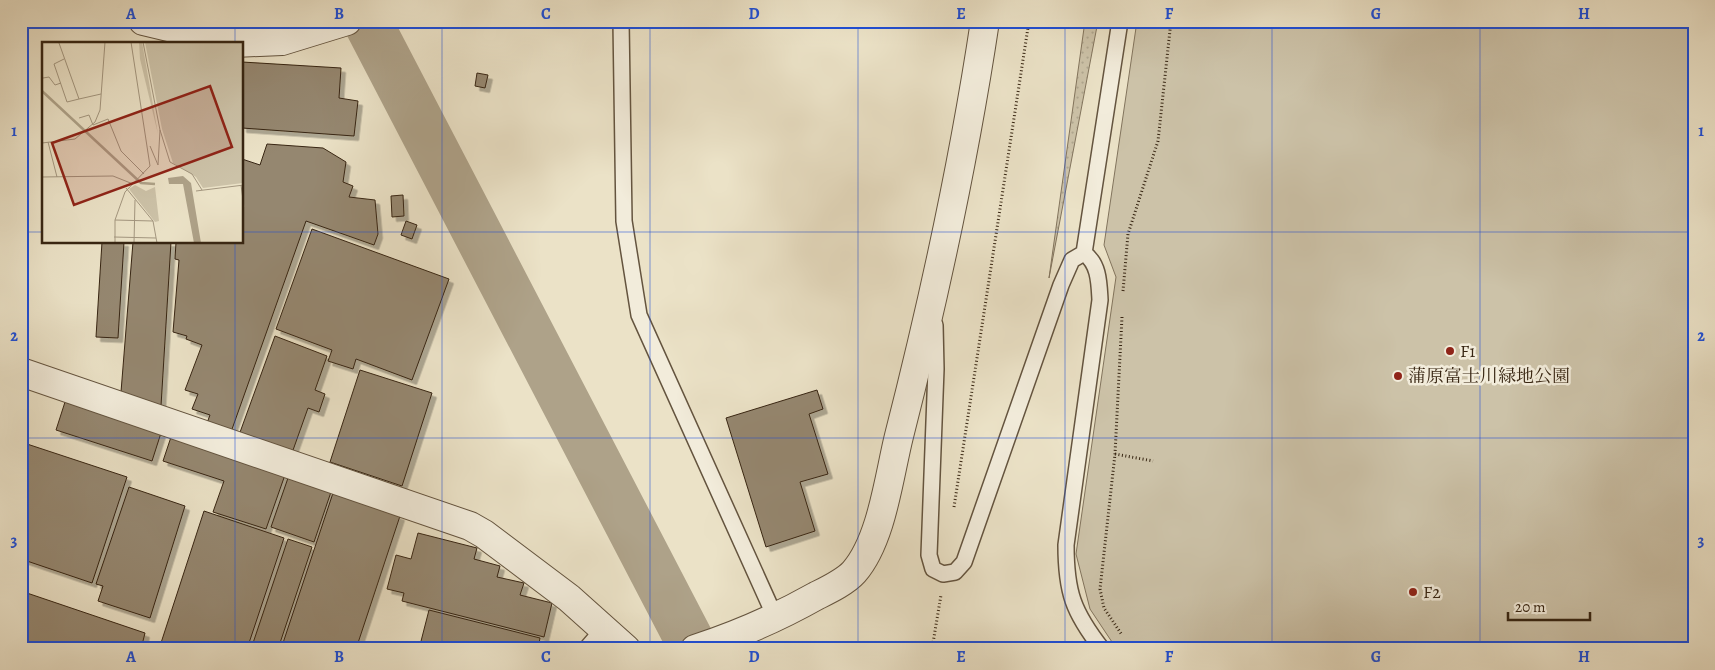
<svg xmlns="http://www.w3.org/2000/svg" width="1715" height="670" font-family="Alegreya,'Noto Serif JP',serif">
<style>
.grass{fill:url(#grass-dots);stroke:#82745d}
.pitch{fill:#ccc2a8;stroke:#82745d}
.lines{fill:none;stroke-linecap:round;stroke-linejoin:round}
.river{stroke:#aea289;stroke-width:49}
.building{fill:#958770;stroke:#372512;filter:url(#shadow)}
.service-casing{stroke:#64543f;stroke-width:18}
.minor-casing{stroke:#64543f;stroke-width:30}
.path{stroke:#372512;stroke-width:3;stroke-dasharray:1 2.5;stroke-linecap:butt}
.service{stroke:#f2ecdb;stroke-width:15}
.minor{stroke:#f2ecdb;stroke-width:28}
.grid{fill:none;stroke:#1d4ed8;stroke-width:1;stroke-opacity:0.55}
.poi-dot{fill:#8f2418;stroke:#f2ecdb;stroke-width:2}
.labels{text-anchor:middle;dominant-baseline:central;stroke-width:5;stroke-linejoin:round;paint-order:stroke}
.poi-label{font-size:18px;fill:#372512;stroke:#f2ecdb;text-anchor:start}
.inset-river{fill:none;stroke:#aea289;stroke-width:2.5}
.inset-road{fill:none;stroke:#a3967f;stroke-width:1}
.view{fill:#8f2418;fill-opacity:0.15;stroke:#8f2418;stroke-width:2.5}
.inset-edge{fill:none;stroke:#372512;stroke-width:2.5}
.neatline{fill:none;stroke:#1d4ed8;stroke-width:2}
.grid-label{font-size:16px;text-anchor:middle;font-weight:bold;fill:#1d4ed8}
</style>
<defs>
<pattern id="grass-dots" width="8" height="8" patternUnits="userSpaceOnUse" patternTransform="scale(1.25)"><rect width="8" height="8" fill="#ccc2a8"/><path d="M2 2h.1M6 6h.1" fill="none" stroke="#b0a790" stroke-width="1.8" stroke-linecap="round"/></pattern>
<filter id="shadow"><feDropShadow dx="4.5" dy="4.5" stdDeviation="0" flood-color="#0004"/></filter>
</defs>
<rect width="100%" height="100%" fill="#ebe2c7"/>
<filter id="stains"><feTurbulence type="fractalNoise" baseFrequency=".004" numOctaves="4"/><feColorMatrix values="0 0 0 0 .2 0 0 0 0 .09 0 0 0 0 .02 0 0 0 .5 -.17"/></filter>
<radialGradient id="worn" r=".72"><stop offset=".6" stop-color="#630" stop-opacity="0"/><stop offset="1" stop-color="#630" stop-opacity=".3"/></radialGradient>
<path class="grass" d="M1085 21H1098L1049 278Z"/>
<path class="pitch" d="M1137 21H1694V649H1118L1114 645 1090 609 1076 554 1116 277 1104 245Z"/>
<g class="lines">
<path class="river" d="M367 21 694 649"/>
</g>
<path class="building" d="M242 62 341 68 339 98 358 101 354 136 242 128Z
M477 73 488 75 485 88 475 86Z
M267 144 323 148 346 162 343 182 353 186 349 197 375 200 378 234 374 245 306 221 231 432 207 423 210 415 192 409 198 394 185 390 202 345 186 339 187 336 173 332 179 260 175 259 176 242H242V159L260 165Z
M403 195 404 216 392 217 391 196Z
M406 221 417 225 412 239 401 235Z
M312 229 449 279 412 380 356 359 353 369 328 361 332 350 276 329Z
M102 242H124L118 338 96 337Z
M133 242H171L161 406 121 392Z
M275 336 327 356 315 390 325 394 319 412 308 408 292 453 239 435Z
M360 370 432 393 402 486 330 462Z
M817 390 823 409 809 414 828 474 800 482 815 531 766 547 726 418Z
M65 402 161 433 152 461 56 430Z
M172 434 286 472 266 529 213 512 224 481 163 461Z
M21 442 127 477 92 583 21 559Z
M288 478 331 492 314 542 271 527Z
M129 487 185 506 150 618 98 601 103 586 96 584Z
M333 493 400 516 356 649H281Z
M204 511 284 538 247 649H159Z
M418 533 477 548 474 559 500 566 497 577 524 583 520 595 552 603 544 637 402 601 404 593 387 589 396 555 411 559Z
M288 539 312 547 278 649H251Z
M21 591 145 633 141 649H21Z
M429 610 540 638 538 649H419Z"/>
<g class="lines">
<defs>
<path id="service" d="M621 21 624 221 639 315 776 619
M1084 253C1099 264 1099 282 1100 300L1066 545C1066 592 1073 612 1102 649
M1084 253 1120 21
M935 325 936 369 929 555 933 569 943 574 955 572 964 562 1061 285 1072 260 1084 253
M586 649 604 628"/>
<path id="minor" d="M143 21 235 43 282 41 347 21
M21 372 470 526 484 534 569 598 626 649
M695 649C738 635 777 618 816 596 828 590 845 582 854 572 882 540 889 476 899 436 934 299 964 161 985 21"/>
</defs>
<use href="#service" class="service-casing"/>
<use href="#minor" class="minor-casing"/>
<path class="path" d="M1123 291 1128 234 1158 141 1171 21
M1122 317 1115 454 1100 589 1104 608 1122 635
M1115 454 1153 461
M954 507 1029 21
M932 649 941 595"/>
<use href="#service" class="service"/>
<use href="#minor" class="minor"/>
</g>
<path class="grid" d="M235 21V44M442 21V649M650 21V649M858 21V649M1065 21V649M1272 21V649M1480 21V649M21 232H44M242 232H1694M235 242V649M21 438H1694"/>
<g class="poi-dot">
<circle cx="1450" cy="351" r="5"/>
<circle cx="1398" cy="376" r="5"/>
<circle cx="1413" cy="592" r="5"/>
</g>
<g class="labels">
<g class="poi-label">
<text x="1460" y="351">F1</text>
<text x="1408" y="376">蒲原富士川緑地公園</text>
<text x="1423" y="592">F2</text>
</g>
</g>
<g transform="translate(42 42)">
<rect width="201" height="201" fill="#ebe2c7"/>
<path d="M97 0H100L116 92 98 17Z" fill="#ccc2a8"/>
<path d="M93 143 104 149 113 145 117 179 113 180 87 147Z" fill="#ccc2a8"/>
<path d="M103 0H201V141L161 146 154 135 131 121 120 87Z" fill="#ccc2a8"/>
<path d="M141 134 149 141 159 201H152L141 142H127L126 136Z" fill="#aea289"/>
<path class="inset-river" d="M0 49 99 141 113 142"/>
<path class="inset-road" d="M101 0 118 88 116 123 108 104M17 1 37 57 59 52M22 17 12 22 25 60 37 57M1 36 7 35 13 43 19 41M37 76 47 73 51 83 66 77 79 109 102 132M118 88 128 120 150 132 160 148M6 100 15 135M0 101 33 97 53 80 58 68 63 0M0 135 71 134 91 142M199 143 202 165M84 146 111 179 115 201M154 149 202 143M73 178 111 179M72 195 114 196M73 201V178L83 150 108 124 89 0M92 201 93 158"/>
<path class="view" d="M168 44 190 105 32 163 10 101Z"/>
<rect width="201" height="201" class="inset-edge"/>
</g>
<rect width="1715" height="670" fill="none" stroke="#ebe2c7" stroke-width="55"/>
<path d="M1508 612v8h82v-8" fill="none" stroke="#372512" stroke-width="2.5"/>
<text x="1515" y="612" font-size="15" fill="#372512" stroke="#f2ecdb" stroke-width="4" paint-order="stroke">20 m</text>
<rect x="28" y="28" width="1660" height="614" class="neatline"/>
<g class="grid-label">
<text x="131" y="19">A</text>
<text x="339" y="19">B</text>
<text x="546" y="19">C</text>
<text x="754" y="19">D</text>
<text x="961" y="19">E</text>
<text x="1169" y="19">F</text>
<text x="1376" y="19">G</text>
<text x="1584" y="19">H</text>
<text x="14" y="136">1</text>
<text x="1701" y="136">1</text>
<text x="14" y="341">2</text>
<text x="1701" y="341">2</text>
<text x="14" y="546">3</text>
<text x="1701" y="546">3</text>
<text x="131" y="662">A</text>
<text x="339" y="662">B</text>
<text x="546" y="662">C</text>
<text x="754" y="662">D</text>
<text x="961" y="662">E</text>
<text x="1169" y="662">F</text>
<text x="1376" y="662">G</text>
<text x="1584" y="662">H</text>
</g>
<rect width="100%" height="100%" filter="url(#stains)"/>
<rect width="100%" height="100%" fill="url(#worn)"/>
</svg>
